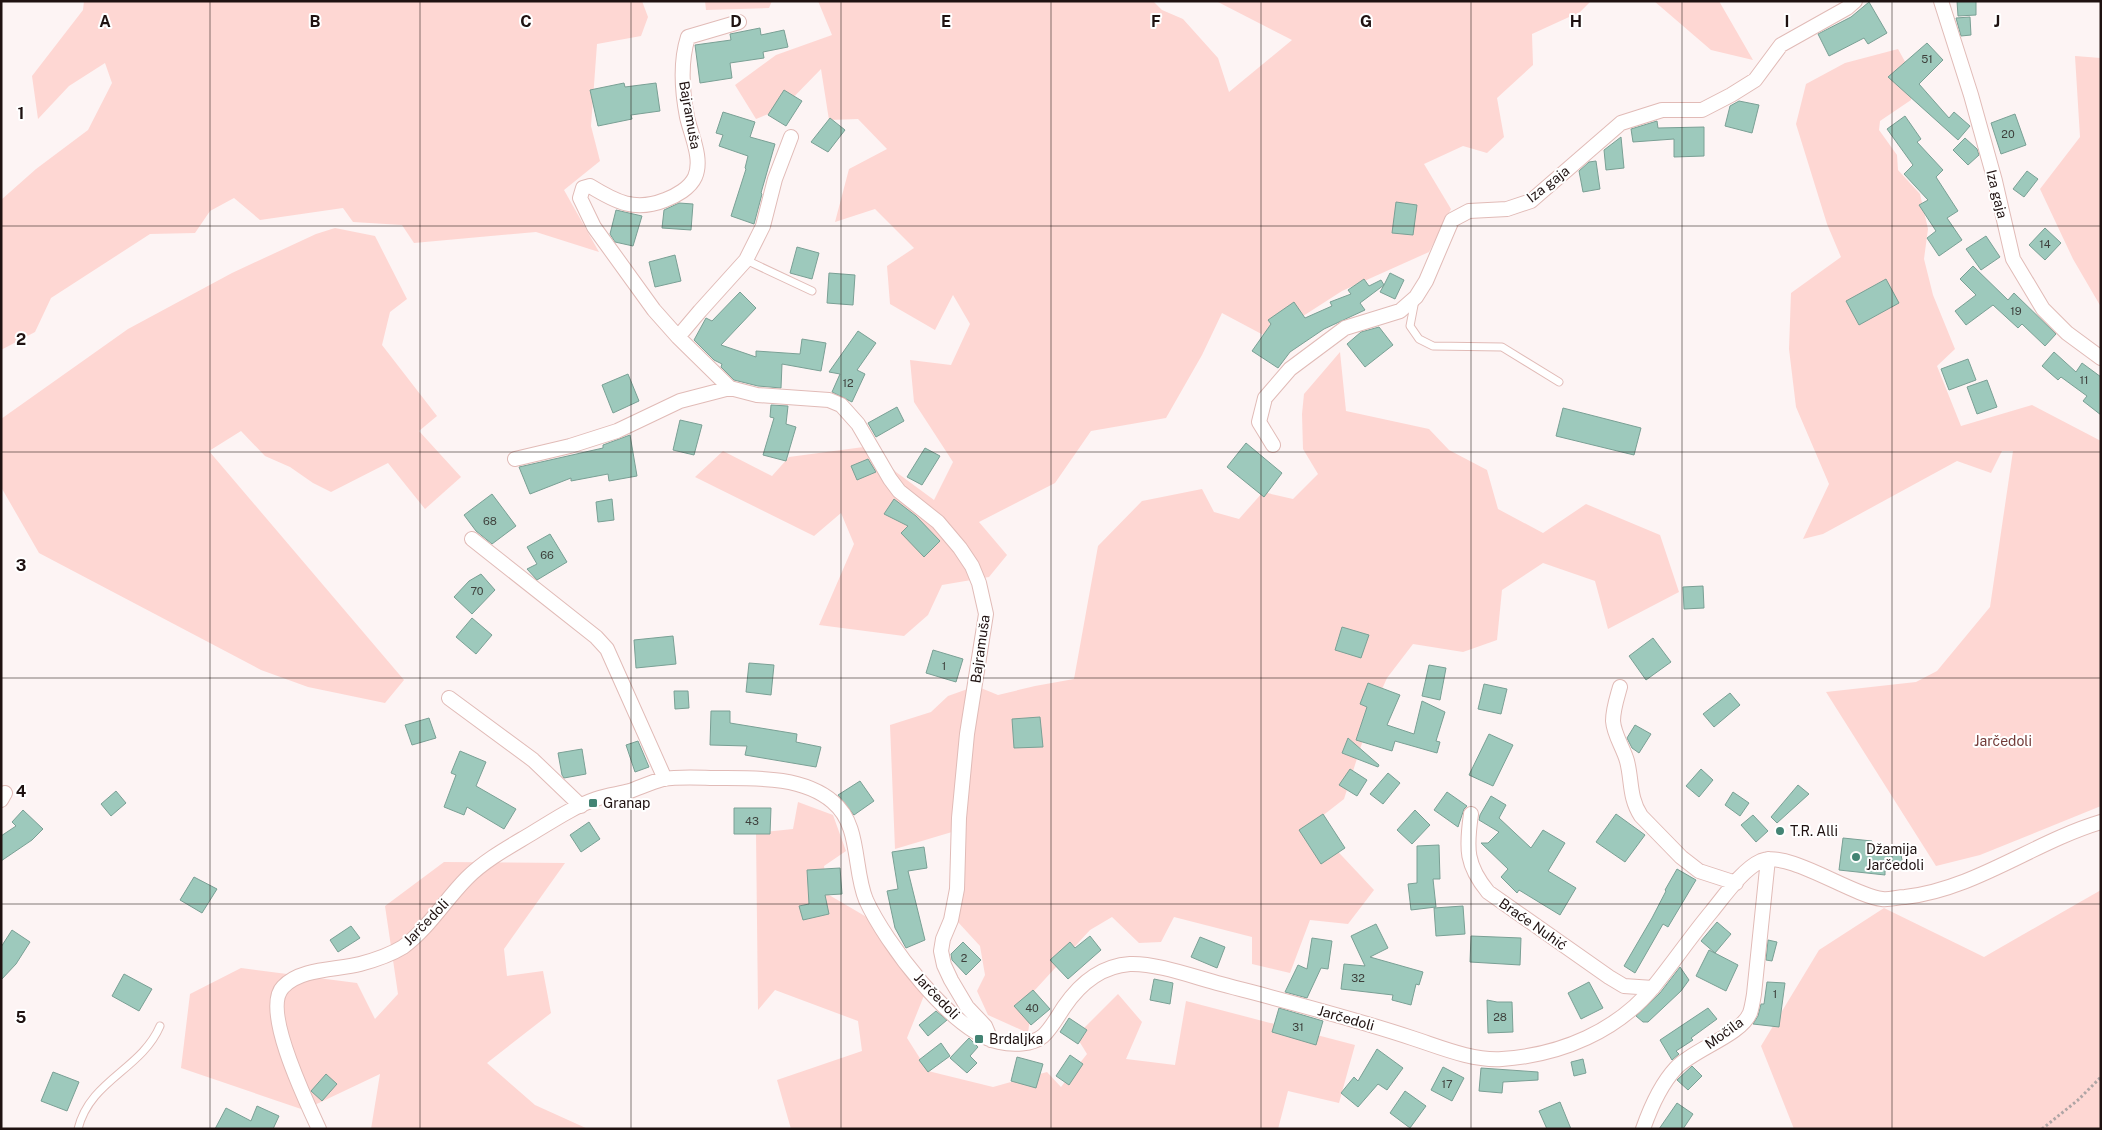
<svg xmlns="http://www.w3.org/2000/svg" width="2102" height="1130" font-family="'Public Sans',sans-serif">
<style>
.green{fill:#fed7d3}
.building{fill:#9dc9bc;stroke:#7aa095}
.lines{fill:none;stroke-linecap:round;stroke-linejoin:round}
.service-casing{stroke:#e1bbb7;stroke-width:9}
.minor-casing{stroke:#e1bbb7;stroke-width:16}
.path{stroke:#afa5a5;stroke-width:3;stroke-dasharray:2.5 2.5;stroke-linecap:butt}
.service{stroke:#fff;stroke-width:7}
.minor{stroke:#fff;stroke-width:14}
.grid{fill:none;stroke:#1f1211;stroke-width:1;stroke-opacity:0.55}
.poi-dot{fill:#438474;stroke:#fff;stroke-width:2}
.labels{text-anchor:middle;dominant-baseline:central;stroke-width:4;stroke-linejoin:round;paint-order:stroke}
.number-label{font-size:11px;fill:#3e403c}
.street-label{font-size:14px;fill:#1f1211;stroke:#fff}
.park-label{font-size:14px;fill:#733b38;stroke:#fff}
.poi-label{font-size:14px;fill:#1f1211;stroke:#fff;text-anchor:start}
.grid-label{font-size:16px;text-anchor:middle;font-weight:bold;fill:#1f1211;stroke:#fff;stroke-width:4;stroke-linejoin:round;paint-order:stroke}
</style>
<rect width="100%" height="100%" fill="#fdf4f4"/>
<path class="green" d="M84 1H642L648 17 641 36 597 44 591 126 600 161 564 190 599 252 536 232 414 243 402 225 353 222 343 208 260 220 234 198 210 211 195 233 150 234 51 298 35 332 1 350V200L36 169 88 130 112 83 105 63 69 86 38 119 32 76 83 10Z
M705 1H772L769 8 706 10Z
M818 1H1153L1162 10 1183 19 1218 58 1229 92 1292 40 1216 1H1591L1580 12 1532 34 1533 65 1497 98 1504 137 1487 153 1463 146 1424 164 1451 209 1429 252 1342 291 1269 338 1222 313 1202 355 1166 418 1091 431 1055 483 979 522 1007 555 989 577 942 585 928 615 904 636 819 625 854 544 841 513 814 536 695 477 723 451 772 476 789 457 871 446 896 472 934 500 953 462 914 402 910 360 951 365 970 324 953 295 935 330 890 304 887 266 914 248 875 209 835 222 849 169 887 149 858 119 829 120 821 69 783 108 756 119 735 85 776 55 832 35Z
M1654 1H1719L1753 60 1711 50Z
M1898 49 1913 76 1911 100 1880 121 1879 130 1897 155 1898 170 1920 194 1928 229 1924 259 1933 295 1955 349 1937 366 1961 426 2032 405 2101 441V806L1980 855 1936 866 1826 692 1916 682 1937 671 1990 607 2013 451H2002L1991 473 1957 461 1823 534 1803 539 1829 484 1796 407 1789 349 1791 293 1841 257 1827 224 1796 124 1806 84 1845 63Z
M2075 56 2101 58V307L2073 259 2040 189 2080 137Z
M335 228 375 236 407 299 390 312 382 345 437 416 419 431 461 477 425 509 388 463 331 492 313 483 290 467 265 456 241 431 209 451 404 680 385 703 308 687 261 670 39 553 1 487V419L128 329 232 273 316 234Z
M1340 352 1346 411 1429 429 1449 450 1487 470 1498 509 1543 533 1586 504 1660 535 1679 592 1608 629 1595 581 1543 563 1502 590 1497 640 1463 652 1413 644 1387 678 1373 709 1344 799 1312 824 1374 890 1348 924 1310 920 1290 973 1252 964V937L1174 917 1161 942 1139 943 1112 917 1090 930 1034 991 1028 1033 988 1015 977 991 985 975 980 946 946 909 962 829 895 849 890 725 931 712 948 696 976 686 998 695 1035 686 1074 679 1098 546 1142 501 1202 489 1214 512 1239 519 1263 492 1293 499 1318 474 1303 449 1302 414 1304 394Z
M798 802 833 815 846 851 824 866 829 895 870 919 925 993 907 1038 928 1071 993 1087 1047 1072 1061 1087 1087 1054 1076 1036 1118 994 1142 1022 1126 1059 1175 1065 1186 1001 1355 1045 1339 1103 1288 1091 1278 1129H791L777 1080 862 1051 858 1021 775 990 758 1010 756 833 793 829Z
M444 862 565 863 504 949 507 976 543 971 551 1013 487 1063 535 1105 588 1129H371L380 1074 304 1110 181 1068 190 994 241 968 357 983 375 1019 398 994 385 906Z
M2101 890V1129H1794L1761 1046 1819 950 1884 908 1984 957Z"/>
<path class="building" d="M1957 1H1976V15L1958 16Z
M1869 2 1887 33 1868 44 1864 38 1829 56 1818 34 1851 17Z
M1970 17 1971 35 1961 36 1956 18Z
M760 28 761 35 784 30 788 47 763 52 764 58 730 63 732 78 700 83 695 45 731 40 730 34Z
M1927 43 1943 60 1919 84 1949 118 1954 112 1970 126 1958 140 1888 77Z
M624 83 625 87 656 83 660 111 631 115 632 119 598 126 590 90Z
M784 90 802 101 786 126 768 115Z
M1739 101 1759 105 1752 133 1725 126 1730 106Z
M723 112 755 122 750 137 775 144 761 193 762 194 754 224 731 216 746 169 745 168 748 156 719 146 723 135 716 133Z
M2015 114 2026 145 2001 154 1991 123Z
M1905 116 1921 139 1917 142 1943 170 1936 177 1958 211 1947 218 1962 240 1939 256 1927 238 1936 231 1919 205 1928 200 1904 174 1913 165 1887 129Z
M830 118 845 130 828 152 811 142Z
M1657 121 1658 128 1704 127V156L1674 157V139L1633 142 1631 129Z
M1621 137 1624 168 1606 170 1604 150Z
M1965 138 1977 149 1979 155 1968 165 1953 150Z
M1596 161 1600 189 1583 192 1579 171 1589 162Z
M2027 171 2038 179 2024 197 2013 189Z
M1396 202 1417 205 1413 235 1392 233Z
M679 203 693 204 691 230 662 228 664 210Z
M616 210 642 216 633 246 615 242 610 234Z
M2045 228 2061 243 2045 260 2029 245Z
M1986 236 2000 257 1981 270 1966 249Z
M797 247 819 253 812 279 790 273Z
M675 255 681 281 655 287 649 262Z
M1973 266 2008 300 2014 293 2056 334 2045 346 2022 324 2018 328 1993 305 1966 325 1955 311 1976 295 1960 279Z
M829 273 855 275 853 305 827 303Z
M1390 273 1404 280 1395 299 1380 292 1384 285 1360 303 1365 310 1324 329 1290 352 1278 368 1252 351 1271 324 1268 320 1294 302 1305 318 1332 306 1330 302 1351 294 1348 290 1364 279 1369 286 1381 280 1384 285Z
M1886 279 1899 303 1859 325 1846 301Z
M740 292 756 308 721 345 756 357V351L800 354 802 339 826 343 821 371 782 364 781 388 758 386 734 380 721 367 722 364 714 360 694 340 706 318 712 321Z
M1379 327 1393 345 1365 367 1347 344 1361 332Z
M858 331 876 343 857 370 865 374 852 402 832 392 840 374 829 372Z
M2054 352 2076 372 2082 363 2101 377V415L2083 401 2087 396 2061 377 2058 380 2042 366Z
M1968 359 1976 380 1949 390 1941 369Z
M628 374 639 401 613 413 602 385Z
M1987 380 1997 407 1977 414 1967 387Z
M771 405 788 406 786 424 796 427 786 461 763 455 774 418 770 417Z
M897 407 904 421 876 437 868 423Z
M1563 408 1641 428 1634 455 1556 436Z
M680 420 702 425 694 455 673 450Z
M630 435 637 476 609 481 608 474 571 481V478L530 494 519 467 603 448V445Z
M1246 443 1282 473 1264 497 1227 467Z
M925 448 940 456 922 485 907 477Z
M868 459 876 472 857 480 851 466Z
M492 494 516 526 492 544 476 531 464 515Z
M612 499 614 520 598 522 596 502Z
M894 499 916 516 940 541 924 557 901 533 908 526 884 514Z
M550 534 567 562 537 580 527 569 537 564 527 547Z
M481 574 495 590 472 614 454 597 469 581Z
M1703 586 1704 608 1684 609 1683 587Z
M472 618 492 635 476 654 456 637Z
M1342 627 1369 635 1361 658 1335 650Z
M673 636 676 664 636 668 634 640Z
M1653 638 1671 662 1646 680 1629 656Z
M933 650 963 659 956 682 926 673Z
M749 663 774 665 771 695 746 692Z
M1429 665 1446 668 1440 700 1422 696Z
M1368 683 1400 695 1387 725 1414 734 1422 701 1445 712 1436 741 1440 742 1437 753 1395 741 1392 751 1356 740 1367 707 1360 704Z
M1484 684 1507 689 1501 714 1478 709Z
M674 691H688L689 708 675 709Z
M1730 693 1740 705 1714 727 1703 714Z
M711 711H730V723L797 734 796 742 821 747 816 767 745 755 747 746 710 745Z
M1040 717 1043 747 1014 748 1012 719Z
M429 718 436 738 412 745 405 725Z
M1635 725 1651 734 1639 753 1632 748 1627 738Z
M1489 734 1513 745 1493 786 1469 775Z
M1348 738 1379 765 1378 767 1342 753Z
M638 741 649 767 635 772 626 745Z
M582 749 586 774 564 778 562 775 558 753Z
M460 751 486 762 476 786 516 809 504 829 467 807 464 815 444 807 456 775 451 773Z
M1350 769 1367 780 1357 796 1339 785Z
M1701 769 1713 780 1699 797 1686 786Z
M1388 773 1400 783 1383 804 1370 794Z
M860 781 874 801 854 815 838 795Z
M1798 785 1809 794 1777 823 1771 817Z
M116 791 126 803 111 816 101 804Z
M1447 792 1467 806 1464 809 1458 827 1434 810Z
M1733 792 1749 803 1740 816 1725 805Z
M1491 796 1506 805 1499 818 1531 848 1543 830 1565 843 1548 871 1576 888 1560 915 1519 890 1517 893 1501 877 1508 869 1481 843H1488L1499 832 1479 820 1480 815Z
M734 808H771L770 834H734Z
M23 810 43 829 32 840 1 861V836L16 826 12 822Z
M1415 810 1430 825 1412 844 1397 830Z
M1323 814 1345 848 1321 864 1299 830Z
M1616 814 1645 835 1625 862 1596 842Z
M1753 815 1768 831 1756 842 1741 825Z
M589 822 600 839 581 852 570 835Z
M1843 838 1872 841V844L1888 846V849L1901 855 1902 860 1900 865 1885 871V875L1839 870Z
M1439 845 1440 879H1433L1436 907 1411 910 1408 884 1417 883V846Z
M924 847 927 868 908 871 925 940 906 948 895 928 887 891 898 889 892 852Z
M840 868 842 894 825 895 829 914 803 920 799 906 809 904 807 870Z
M1677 869 1696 880 1668 927 1663 924 1635 973 1624 966 1652 918 1666 891 1665 890Z
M194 877 217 889 202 913 180 900Z
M1463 906 1465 934 1436 936 1434 908Z
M1717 922 1731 934 1715 953 1701 941Z
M1376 924 1388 948 1370 957 1423 972 1419 985 1416 984 1411 1005 1392 1000 1393 995 1341 989 1344 964 1365 966 1351 936Z
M351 926 360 938 338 952 330 940Z
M12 930 30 942 16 964 1 980V947Z
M1090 936 1101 950 1068 979 1050 960 1070 942 1075 948Z
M1471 936 1521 938 1520 965 1470 962Z
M1200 937 1225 947 1217 968 1191 957Z
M1312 938 1332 941 1328 969 1321 968 1307 998 1285 992 1298 965 1307 969Z
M1768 940 1777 942 1772 961 1766 960Z
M963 942 981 960 966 975 952 960 951 954Z
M1709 950 1738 965 1726 991 1696 976Z
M1680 967 1689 980 1681 991 1648 1022H1643L1636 1016 1660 993Z
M124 974 152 989 139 1011 112 996Z
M1154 979 1173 983 1170 1004 1150 1000Z
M1589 982 1603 1008 1581 1019 1568 993Z
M1767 982 1785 983 1779 1027 1753 1024 1758 1016 1761 1004H1764Z
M1033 990 1050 1009 1031 1025 1014 1006Z
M1487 1000 1497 1002H1512L1513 1032 1488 1033Z
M1279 1008 1323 1021 1316 1045 1272 1032Z
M1708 1008 1717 1019 1691 1038 1693 1040 1676 1051 1679 1054 1672 1060 1660 1040Z
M936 1011 947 1020 928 1036 919 1025Z
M1069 1018 1087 1030 1078 1044 1060 1032Z
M969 1038 978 1047 970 1056 977 1063 967 1073 950 1058Z
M941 1043 950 1056 928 1072 919 1060Z
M1377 1049 1403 1068 1387 1090 1378 1084 1358 1107 1341 1093 1354 1077 1358 1081Z
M1070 1055 1083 1064 1069 1085 1056 1076Z
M1017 1057 1043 1064 1036 1088 1011 1081Z
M1583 1059 1586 1073 1574 1076 1571 1062Z
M1692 1066 1702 1076 1688 1090 1677 1080Z
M1443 1067 1464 1078 1452 1101 1431 1090Z
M1481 1068 1538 1072V1080L1503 1082 1502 1093 1479 1091Z
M53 1072 79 1082 67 1111 41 1101Z
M326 1074 337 1084 322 1101 311 1091Z
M1405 1091 1426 1106 1410 1128 1390 1113Z
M1560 1102 1571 1129H1547L1539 1111Z
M1677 1103 1693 1114 1683 1129H1659Z
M257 1106 279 1116 273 1129H215L226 1108 251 1121Z"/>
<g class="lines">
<defs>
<path id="service" d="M746 260 812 291
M1415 300 1410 326 1419 339 1433 346 1502 347 1559 382
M78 1129C90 1080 141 1070 160 1026"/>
<path id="minor" d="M1941 1 1971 95 1995 181 2013 259 2043 309 2067 333 2101 358
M739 22 688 37C680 62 682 91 687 117 691 135 703 159 695 177 690 188 676 196 665 200 635 212 616 202 590 186L583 188 580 198 594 227 654 310 678 337 730 388 757 395 829 400 841 405 858 424 890 479 899 491 938 522 960 548 972 566 979 583 986 614 967 734 959 818 957 889 951 920 943 939 941 951 944 965 951 980 967 1007 985 1026 991 1040
M678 337 700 311 746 260 763 226 775 179 791 137
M1273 445 1259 422 1265 398 1290 369 1345 328 1400 311 1416 297 1426 281 1452 220 1469 211 1507 209 1531 201 1621 123 1662 110H1702L1731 95 1755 80 1781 45 1847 8 1855 1
M515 459 570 446 617 431 680 401 730 388
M472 539 596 637 607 649 665 779
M1620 687C1617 698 1613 709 1613 721 1614 735 1623 747 1627 761 1632 780 1629 798 1641 816L1681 857 1699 871 1736 883
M449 698 533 760 581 806
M1 800 5 793
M1471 814C1466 849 1466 865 1488 892L1609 977 1624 986 1653 988
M319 1129C307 1103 261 1009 283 987 300 968 337 970 360 964 375 960 390 955 403 947 428 929 445 900 467 878 486 859 511 846 534 832 554 820 573 807 596 799 607 795 619 794 630 791 641 787 652 782 663 779 681 776 703 778 721 778 758 778 804 777 833 802 861 825 853 869 866 900 885 942 952 1032 999 1042 1012 1045 1032 1045 1043 1036 1051 1029 1058 1016 1064 1007 1079 985 1101 966 1130 964 1157 963 1194 977 1221 984 1285 1001 1349 1017 1412 1038 1440 1047 1472 1061 1502 1059 1561 1055 1618 1031 1655 985 1675 960 1692 935 1712 911 1725 895 1743 869 1761 861 1788 850 1851 895 1882 899 1890 900 1897 897 1905 897 1975 889 2034 842 2101 822
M1643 1129C1650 1109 1662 1083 1676 1068 1694 1049 1741 1035 1750 1013 1752 1007 1753 1000 1754 994L1768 859"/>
</defs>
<use href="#service" class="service-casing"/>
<use href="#minor" class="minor-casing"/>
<path class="path" d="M2042 1129 2078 1100 2101 1077"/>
<use href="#service" class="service"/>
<use href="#minor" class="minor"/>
</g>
<path class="grid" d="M210 1V1129M420 1V1129M631 1V1129M841 1V1129M1051 1V1129M1261 1V1129M1471 1V1129M1682 1V1129M1892 1V1129M1 226H2101M1 452H2101M1 678H2101M1 904H2101"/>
<g class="poi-dot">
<rect x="588" y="798" width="10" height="10" rx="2.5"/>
<circle cx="1780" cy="831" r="5"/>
<circle cx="1856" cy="857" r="5"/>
<rect x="974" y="1034" width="10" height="10" rx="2.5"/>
</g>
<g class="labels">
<g class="number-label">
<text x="1927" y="59">51</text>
<text x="2008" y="134">20</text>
<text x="2045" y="244">14</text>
<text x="2016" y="311">19</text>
<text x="2084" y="380">11</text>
<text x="848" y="383">12</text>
<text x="490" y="521">68</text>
<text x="547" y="555">66</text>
<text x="477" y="591">70</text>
<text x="944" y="666">1</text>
<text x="752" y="821">43</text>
<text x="964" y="958">2</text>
<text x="1358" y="978">32</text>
<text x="1775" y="994">1</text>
<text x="1032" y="1008">40</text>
<text x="1500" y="1017">28</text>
<text x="1298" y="1027">31</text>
<text x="1447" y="1084">17</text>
</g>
<g class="street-label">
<text transform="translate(690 115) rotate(80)">Bajramuša</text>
<text transform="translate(1548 184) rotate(-38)">Iza gaja</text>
<text transform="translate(1997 194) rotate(76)">Iza gaja</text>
<text transform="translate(980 649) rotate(-82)">Bajramuša</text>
<text transform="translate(426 922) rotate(-46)">Jarčedoli</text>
<text transform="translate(1533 924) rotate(35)">Braće Nuhić</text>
<text transform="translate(937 996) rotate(46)">Jarčedoli</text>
<text transform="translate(1346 1018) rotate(16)">Jarčedoli</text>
<text transform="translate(1724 1033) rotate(-36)">Močila</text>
</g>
<g class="park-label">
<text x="2003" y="741">Jarčedoli</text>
</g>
<g class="poi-label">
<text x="603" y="803">Granap</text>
<text x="1790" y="831">T.R. Alli</text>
<text x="1866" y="849">Džamija<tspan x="1866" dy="16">Jarčedoli</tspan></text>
<text x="989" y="1039">Brdaljka</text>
</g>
</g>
<g class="grid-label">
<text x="105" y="27">A</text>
<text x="315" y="27">B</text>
<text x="526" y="27">C</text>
<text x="736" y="27">D</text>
<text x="946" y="27">E</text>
<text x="1156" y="27">F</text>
<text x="1366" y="27">G</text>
<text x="1576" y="27">H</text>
<text x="1787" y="27">I</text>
<text x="1997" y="27">J</text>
<text x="21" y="119">1</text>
<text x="21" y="345">2</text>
<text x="21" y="571">3</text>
<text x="21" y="797">4</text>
<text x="21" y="1023">5</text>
</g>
<rect width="2102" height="1130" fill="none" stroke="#1f1211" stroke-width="5"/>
</svg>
